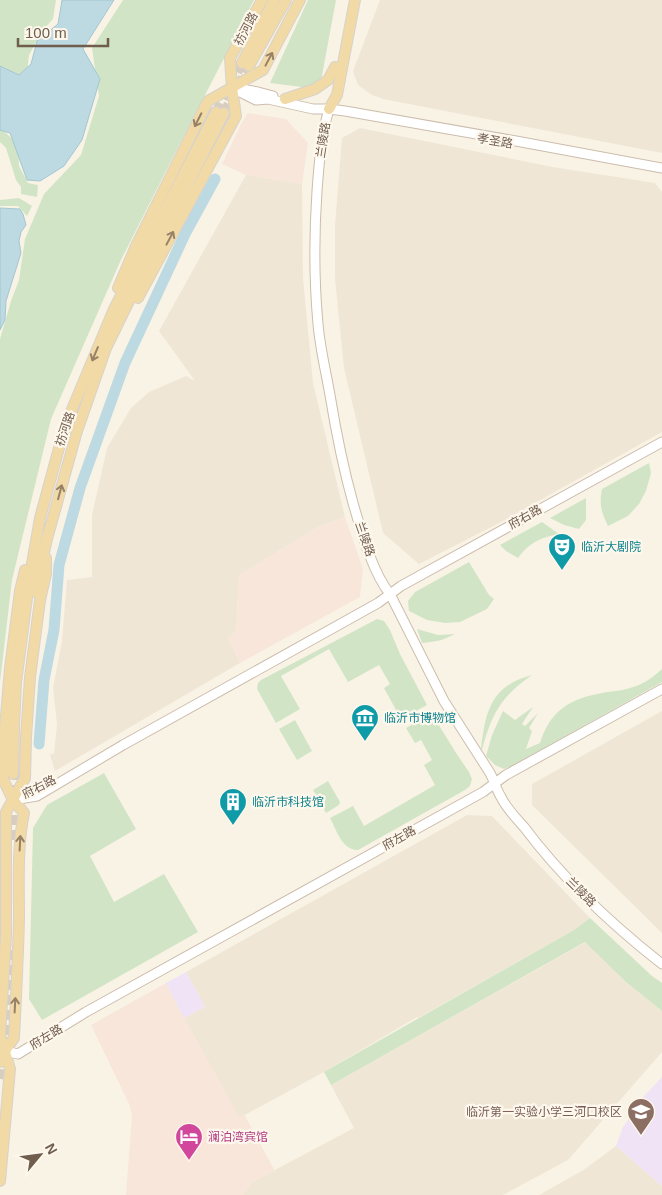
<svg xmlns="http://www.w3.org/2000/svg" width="662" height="1195" font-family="Helvetica,'Noto Sans SC',sans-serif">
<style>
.residential{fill:#f0e6d5}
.commercial{fill:#f8e6db}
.education{fill:#f0e3f6}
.green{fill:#d1e5c6}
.water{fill:#bdd9e1;stroke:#a4c7d1}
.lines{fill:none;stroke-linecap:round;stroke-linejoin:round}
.river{stroke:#bdd9e1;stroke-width:11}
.primary-tunnel{stroke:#d7cec0;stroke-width:10;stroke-dasharray:10 5;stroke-linecap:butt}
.secondary-casing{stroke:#ccbdac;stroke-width:11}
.primary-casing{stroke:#d7d2cd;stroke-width:12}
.secondary{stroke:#fff;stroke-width:9}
.primary{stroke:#f1daa6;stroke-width:10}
.oneway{stroke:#978268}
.labels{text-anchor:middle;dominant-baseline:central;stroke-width:4.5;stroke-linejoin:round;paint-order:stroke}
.street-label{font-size:12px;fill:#705d4e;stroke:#fdf7ec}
.culture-label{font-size:12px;fill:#0d838f;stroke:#fdf7ec;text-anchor:start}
.education-label{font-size:12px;fill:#785e54;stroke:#fdf7ec;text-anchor:end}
.hotel-label{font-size:12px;fill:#b23c85;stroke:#fdf7ec;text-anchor:start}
</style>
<rect width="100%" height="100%" fill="#f9f3e6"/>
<path class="residential" d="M380 0H662V153L383 99 372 95 358 85 353 71Z
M360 128 553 167 655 183 662 192V432L501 522 419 564 383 533 344 368 335 279V225L342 138Z
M246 175 302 184 303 278 313 383 345 517 320 526 239 575 236 631 228 638 240 663 55 771 50 755 54 753 57 725 53 688 62 641 67 580 92 577V515L107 448 131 408 149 392 186 376 195 381 159 331Z
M662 711V933L532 805V784Z
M467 815 492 816 590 918 574 930 418 1018 417 1017 324 1072 239 1118 184 1018 205 1007 186 972Z
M586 942 626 982 662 1011V1052L568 1160 503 1195H243L252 1182 354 1128 331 1085Z
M616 1146 662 1186V1195H539L585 1169Z"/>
<path class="commercial" d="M248 113 286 119 308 143 302 184 246 175 222 164 241 124Z
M345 517 363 569 360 597 240 663 228 638 236 631 239 575 320 526Z
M166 983 184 1018 239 1117 244 1114 275 1171 252 1182 243 1195H126L132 1116 130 1106 91 1025Z"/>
<path class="education" d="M186 972 205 1007 184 1018 166 983Z
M662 1077V1186L616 1146 623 1127 644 1096Z"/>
<path class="green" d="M0 0H56L53 19 43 30 29 55 27 73 19 80 0 71Z
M123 0H254L171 161 120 262 51 419 12 580 0 682V339L11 301 19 280 25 239 44 194 81 155 99 96 92 48Z
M308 0H336L321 81 310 88 270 83Z
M0 128H1L18 145 19 166 28 183 38 185 37 197 21 194V187L16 180 6 148 0 142Z
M19 198 32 206 27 216 18 206H0V200Z
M649 463 651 473 646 491 639 504 628 516 608 526C601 511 599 505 602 489Z
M586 498V520L579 529 564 525 550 518Z
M542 522 559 534C540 538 530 542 518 558L506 551 500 545Z
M469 562 489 595 494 599 487 609 460 622 445 623 427 620 409 611 408 601 415 592Z
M377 619 384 621 390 630 400 654 427 705 401 719 384 688 390 684 379 665 348 682 329 649 281 676 300 709 276 723 257 689 258 683 261 680Z
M417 629 438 635 455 634C444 640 435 642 422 643Z
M662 669V682L512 766 504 769 495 765 486 756 492 735 503 711 515 720 533 707 522 724 525 726 538 713 529 728 532 731 526 749 540 743C550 711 569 699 602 693 612 691 623 691 633 687 644 684 653 677 662 669Z
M532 675C501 697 492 713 482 750L481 748C486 710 491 686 532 675Z
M432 714 458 756 469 772 472 779 470 786 465 790 358 850C342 850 337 831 330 818L353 806 364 826 435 785 424 765 432 760 421 740 415 743 406 728Z
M295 720 312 751 297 760 279 729Z
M104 773 136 829 90 856 114 902 164 874 198 932 42 1020 29 999 33 828 47 805Z
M328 781 340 802 339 805 326 813 313 790Z
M590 918 652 976 662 983V1011L626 982 585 942 331 1085 324 1072 574 930Z"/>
<path class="water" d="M62 0H114L83 49 100 79 82 140 64 166 40 181 27 180 10 133 0 130V66L19 75 31 64 37 41 58 24Z
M0 208 20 209 23 214 26 225 21 232 19 241 21 253 6 301 5 320 0 330Z"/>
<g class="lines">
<path class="river" d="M39 744 44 680 54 630 59 565 80 488 125 363 186 232 215 179"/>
<path class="primary-tunnel" d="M216 112 242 63
M224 113 249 66
M16 840 17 774
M7 1050 13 945
M0 1079 2 1054"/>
<defs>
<path id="secondary" d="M232 88 256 100 268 99 313 109H329L345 111 516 141 662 168
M242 89 258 92 273 96
M329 109C321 136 319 164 317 191 314 235 314 280 318 324 320 348 326 372 330 395 336 432 343 467 353 503 361 530 372 572 390 594L444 701 490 773C494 780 496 789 501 797 506 808 516 818 524 827 563 879 611 924 662 964
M13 800 37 796 123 745 378 603 401 586 662 442
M5 1051 18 1054 86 1012 483 792 506 775 662 689"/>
<path id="primary" d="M242 63 274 0
M249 66 286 0
M285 99 315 89 328 80 335 67
M329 109 337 95 355 0
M118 288 135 248 208 101 263 70 300 0
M138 298 236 116 232 88 230 58 262 0
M35 592 47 539 77 431 106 348 156 246 224 113
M13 774 14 727 16 683 30 575 40 518 65 426 114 309 216 112
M0 1062 5 1051 14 1038C16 998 18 959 19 919 19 884 17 847 24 813L13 800 3 779 5 728 10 668 20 591 25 570
M0 1181 10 1069 0 1035 6 937V812L25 778 26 737 30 677 40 600 46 574V558"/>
</defs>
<use href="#secondary" class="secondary-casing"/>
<use href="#primary" class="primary-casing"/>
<use href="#secondary" class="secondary"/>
<use href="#primary" class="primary"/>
</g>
<defs><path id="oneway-shaft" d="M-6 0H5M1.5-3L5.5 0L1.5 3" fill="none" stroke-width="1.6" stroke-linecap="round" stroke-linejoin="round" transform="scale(1.25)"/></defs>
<g class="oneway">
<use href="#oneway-shaft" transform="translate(269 59) rotate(-62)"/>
<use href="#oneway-shaft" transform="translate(198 120) rotate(117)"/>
<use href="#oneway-shaft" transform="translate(170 238) rotate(-62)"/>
<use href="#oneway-shaft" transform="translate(95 354) rotate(113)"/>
<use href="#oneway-shaft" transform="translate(60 492) rotate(-75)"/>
<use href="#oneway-shaft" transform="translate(20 843) rotate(-87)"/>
<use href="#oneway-shaft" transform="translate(15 1005) rotate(-87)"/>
</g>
<defs>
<symbol id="theatre-pin" viewBox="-11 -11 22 30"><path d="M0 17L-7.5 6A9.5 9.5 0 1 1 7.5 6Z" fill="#0f9aa8" stroke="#fdf7ec"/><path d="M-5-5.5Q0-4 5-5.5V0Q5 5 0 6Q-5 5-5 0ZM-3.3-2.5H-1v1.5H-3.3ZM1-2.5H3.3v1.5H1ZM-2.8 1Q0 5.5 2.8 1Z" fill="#fff"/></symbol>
<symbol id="museum-pin" viewBox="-11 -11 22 30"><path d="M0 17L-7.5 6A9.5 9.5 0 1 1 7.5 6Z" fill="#0f9aa8" stroke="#fdf7ec"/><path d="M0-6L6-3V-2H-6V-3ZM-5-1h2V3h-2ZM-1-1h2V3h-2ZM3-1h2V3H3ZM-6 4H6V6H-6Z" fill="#fff"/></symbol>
<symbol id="building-pin" viewBox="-11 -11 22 30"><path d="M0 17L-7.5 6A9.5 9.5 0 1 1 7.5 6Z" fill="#0f9aa8" stroke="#fdf7ec"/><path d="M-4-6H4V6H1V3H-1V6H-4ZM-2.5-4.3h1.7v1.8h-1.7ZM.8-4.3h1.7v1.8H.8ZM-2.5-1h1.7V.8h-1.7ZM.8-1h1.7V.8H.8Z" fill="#fff"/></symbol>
<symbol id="school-pin" viewBox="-11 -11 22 30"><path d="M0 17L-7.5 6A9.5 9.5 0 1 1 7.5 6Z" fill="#8d6e63" stroke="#fdf7ec"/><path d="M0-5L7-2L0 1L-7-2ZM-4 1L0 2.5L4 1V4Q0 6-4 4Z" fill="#fff"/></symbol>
<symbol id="hotel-pin" viewBox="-11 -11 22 30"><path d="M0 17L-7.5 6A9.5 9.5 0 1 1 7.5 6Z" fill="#d1479c" stroke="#fdf7ec"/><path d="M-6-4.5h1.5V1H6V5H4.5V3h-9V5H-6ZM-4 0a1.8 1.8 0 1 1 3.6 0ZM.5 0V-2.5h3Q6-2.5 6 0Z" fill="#fff"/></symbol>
</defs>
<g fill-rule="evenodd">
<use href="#theatre-pin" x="546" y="531" width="32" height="43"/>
<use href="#museum-pin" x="349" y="702" width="32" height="43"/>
<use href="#building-pin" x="217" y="786" width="32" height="43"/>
<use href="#school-pin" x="625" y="1096" width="32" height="43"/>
<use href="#hotel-pin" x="173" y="1121" width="32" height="43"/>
</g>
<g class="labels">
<g class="street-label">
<text transform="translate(246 29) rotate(-62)">祊河路</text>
<text transform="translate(323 140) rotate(-81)">兰陵路</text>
<text transform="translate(495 141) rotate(10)">孝圣路</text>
<text transform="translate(65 429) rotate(-71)">祊河路</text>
<text transform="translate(525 517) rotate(-29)">府右路</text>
<text transform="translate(365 539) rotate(71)">兰陵路</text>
<text transform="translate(39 787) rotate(-27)">府右路</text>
<text transform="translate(399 838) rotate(-29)">府左路</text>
<text transform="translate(581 892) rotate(45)">兰陵路</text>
<text transform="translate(46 1037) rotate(-31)">府左路</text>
</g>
<g class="culture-label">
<text x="581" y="547">临沂大剧院</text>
<text x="384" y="718">临沂市博物馆</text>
<text x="252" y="802">临沂市科技馆</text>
</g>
<g class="education-label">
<text x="622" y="1112">临沂第一实验小学三河口校区</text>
</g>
<g class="hotel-label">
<text x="208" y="1137">澜泊湾宾馆</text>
</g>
</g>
<g transform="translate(40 1155) rotate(61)" stroke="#fdf7ec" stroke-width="4" paint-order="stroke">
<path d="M0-4L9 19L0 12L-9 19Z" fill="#705d4e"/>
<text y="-8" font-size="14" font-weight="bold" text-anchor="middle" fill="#705d4e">N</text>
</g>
<path d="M18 38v8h90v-8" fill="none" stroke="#705d4e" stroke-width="2.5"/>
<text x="25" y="38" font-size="15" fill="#705d4e" stroke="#fdf7ec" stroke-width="4" paint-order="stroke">100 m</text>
</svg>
